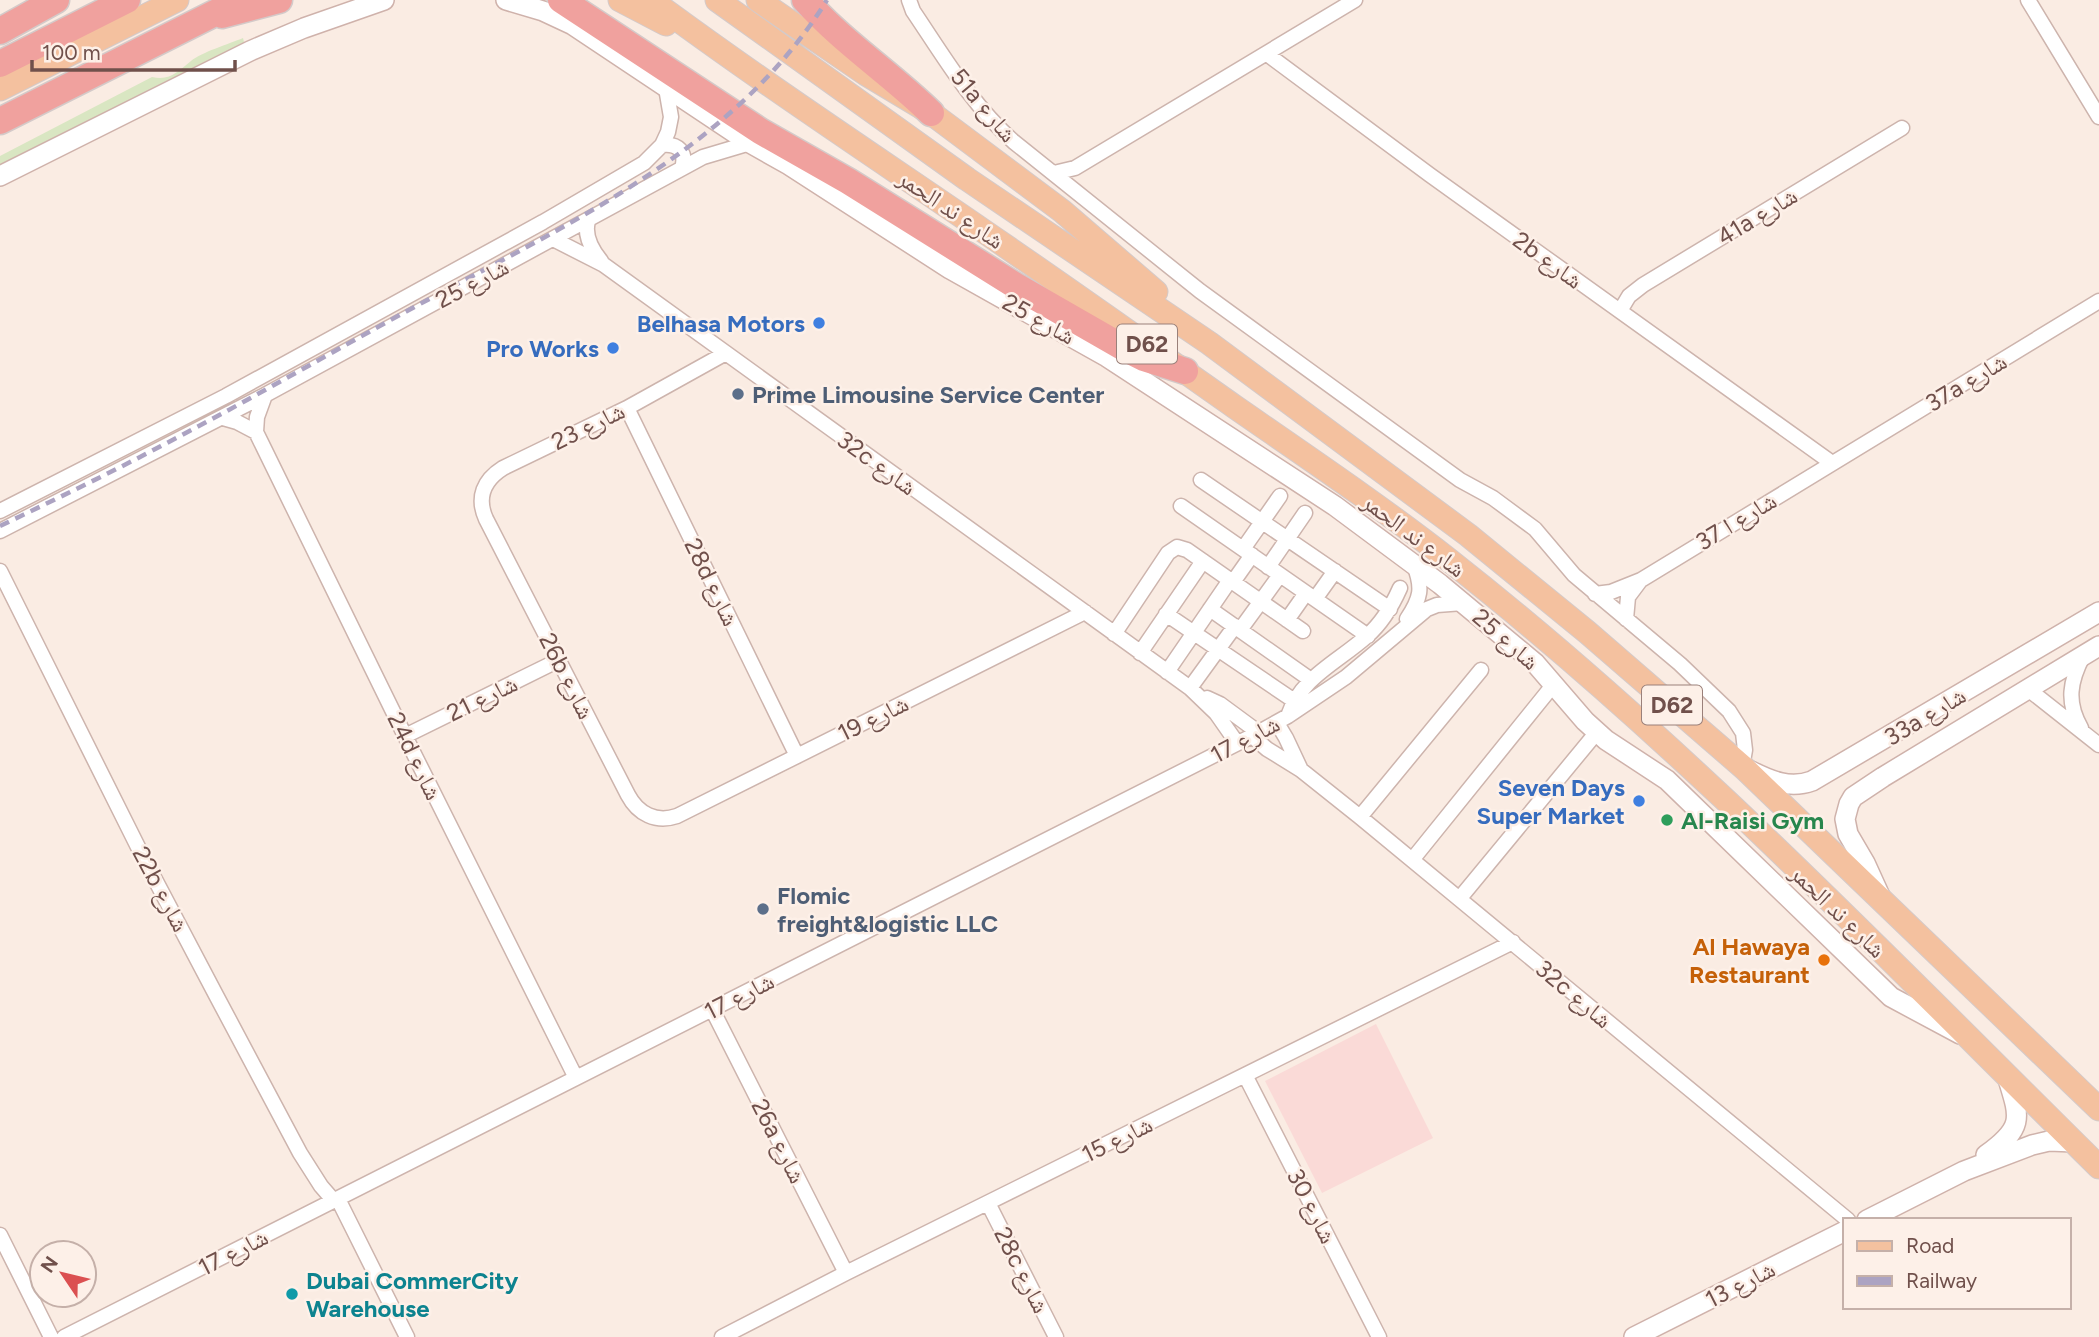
<svg xmlns="http://www.w3.org/2000/svg" width="2099" height="1337" font-family="Figtree,'Noto Naskh Arabic',sans-serif">
<style>
.commercial{fill:#fadad7}
.green{fill:#d9e6c2}
.lines{fill:none;stroke-linecap:round;stroke-linejoin:round}
.street-casing{stroke:#cdb4ad;stroke-width:17}
.secondary-casing{stroke:#cfb2ab;stroke-width:22}
.primary-casing{stroke:#d4cac9;stroke-width:25}
.highway-casing{stroke:#d4cac9;stroke-width:29}
.street{stroke:#fff;stroke-width:14}
.secondary{stroke:#fff;stroke-width:19}
.primary{stroke:#f4c19f;stroke-width:23}
.highway{stroke:#f0a19e;stroke-width:26}
.rail{stroke:#aca3c2;stroke-width:4.5;stroke-dasharray:10 7;stroke-linecap:butt}
.shop-dot{fill:#3f7fe0;stroke:#fdf0e8;stroke-width:2.5}
.service-dot{fill:#5c6f8a;stroke:#fdf0e8;stroke-width:2.5}
.leisure-dot{fill:#2e9e5b;stroke:#fdf0e8;stroke-width:2.5}
.food-dot{fill:#e8710a;stroke:#fdf0e8;stroke-width:2.5}
.culture-dot{fill:#0f9aa8;stroke:#fdf0e8;stroke-width:2.5}
.labels{text-anchor:middle;dominant-baseline:central;stroke-width:5;stroke-linejoin:round;paint-order:stroke}
.shield{fill:#fdf0e8;stroke:#9a807a;stroke-width:2}
.shield-label{font-size:23px;font-weight:bold;fill:#70504b}
.street-label{font-size:24px;fill:#70504b;stroke:#fdf0e8}
.shop-label{font-size:24px;font-weight:bold;fill:#366cbe;stroke:#fdf0e8;text-anchor:end}
.service-label{font-size:24px;font-weight:bold;fill:#4e5e75;stroke:#fdf0e8;text-anchor:start}
.leisure-label{font-size:24px;font-weight:bold;fill:#27864d;stroke:#fdf0e8;text-anchor:start}
.food-label{font-size:24px;font-weight:bold;fill:#c56008;stroke:#fdf0e8;text-anchor:end}
.culture-label{font-size:24px;font-weight:bold;fill:#0d838f;stroke:#fdf0e8;text-anchor:start}
</style>
<rect width="100%" height="100%" fill="#faece3"/>
<path class="commercial" d="M1376 1024 1433 1138 1322 1193 1265 1081Z"/>
<path class="green" d="M243 38 246 50 0 174V156L152 77C171 81 178 71 191 61 202 52 229 44 243 38Z"/>
<g class="lines">
<defs>
<path id="street" d="M909 0 913 11C944 57 972 105 1014 142L1200 291 1460 480 1493 498 1535 529 1574 575 1680 664 1729 711 1743 733 1745 750 1742 767
M2028 0 2099 117
M1267 54 1430 175 1832 463
M662 145C678 143 687 152 682 168
M1054 173 1075 168 1355 0
M588 221C584 235 592 250 601 261
M553 239 604 265 1190 688 1216 713 1237 743
M1620 311 1629 296 1643 285 1902 128
M726 353 627 408 503 468C484 480 476 497 486 519L628 795C638 814 656 823 677 816L1085 612
M265 395 257 417 256 432 405 736 576 1078
M627 408 797 756
M223 418 237 422 256 432
M1201 480 1390 609
M1181 506 1368 636
M0 511 226 396 543 222 644 163 662 145 668 132 671 117 666 88
M0 531 265 395 703 157 750 143
M1243 549 1280 496
M1268 567 1305 513
M0 571 139 849 217 997 300 1153 321 1186 334 1201
M1233 582 1252 555
M1595 594 1611 592 1641 580 2099 301
M1315 599 1335 571
M1210 609 1311 680
M1166 614 1293 700
M1407 619C1421 598 1423 588 1414 565
M1626 619 1628 597 1640 581
M1287 620 1306 593
M1240 630 1280 575
M1114 634 1168 553 1177 547 1187 550 1303 631
M1140 653 1203 561
M1167 672 1230 580
M1190 688 1235 626
M2028 689 2099 745
M1207 698 1220 704 1258 732
M1288 716C1301 677 1338 662 1367 636 1382 623 1392 606 1400 588
M1277 723 1286 738 1301 770
M2081 728C2066 702 2070 681 2083 656
M405 736 559 660
M1252 736 1267 749 1301 770 1360 817 1848 1220
M1360 817 1481 670
M1412 860 1554 684
M1460 898 1597 732
M712 1009 846 1273
M1245 1075 1379 1337
M338 1199 407 1337
M988 1203 1056 1337
M0 1235 51 1337
M64 1337 1252 736 1288 716 1346 677 1427 609 1437 605 1463 603
M722 1337 846 1273 1513 942"/>
<path id="secondary" d="M506 0 543 11 573 25 750 143 789 165 950 269 1107 357 1335 506 1440 584 1535 663 1585 721 1606 740 1667 780 1891 997 1960 1034
M0 176 250 51 304 28 384 0
M1751 771C1771 781 1790 789 1812 781L2099 612
M1880 896 1865 863 1848 834 1845 819 1849 804 1853 797 1883 777 2099 646
M1986 1155C2025 1127 2020 1118 2007 1076
M1867 1220 1964 1171 2032 1145 2049 1141 2074 1142
M1634 1337 1845 1231"/>
<path id="primary" d="M620 0 666 24
M651 0C759 80 871 154 982 230 1067 288 1151 348 1235 407 1307 457 1380 506 1449 560 1682 743 1888 959 2099 1167
M717 0 967 179 1209 343 1468 535 1587 632 1744 768 2099 1109
M758 0 866 74 931 113 1062 211 1156 292
M0 89 177 0"/>
<path id="highway" d="M561 0 760 131 848 181 1016 286 1124 348 1144 358 1185 371
M805 0C842 42 891 74 931 113
M222 15 279 0
M0 31 56 0
M0 64 127 0
M0 121 241 0"/>
</defs>
<use href="#street" class="street-casing"/>
<use href="#secondary" class="secondary-casing"/>
<use href="#primary" class="primary-casing"/>
<use href="#highway" class="highway-casing"/>
<use href="#street" class="street"/>
<use href="#secondary" class="secondary"/>
<use href="#primary" class="primary"/>
<use href="#highway" class="highway"/>
<path class="rail" d="M0 526C54 500 108 474 161 446 244 403 325 356 407 311 559 228 733 152 827 0"/>
</g>
<g class="shop-dot">
<circle cx="819" cy="323" r="7"/>
<circle cx="613" cy="348" r="7"/>
<circle cx="1639" cy="801" r="7"/>
</g>
<g class="service-dot">
<circle cx="738" cy="394" r="7"/>
<circle cx="763" cy="909" r="7"/>
</g>
<circle class="leisure-dot" cx="1667" cy="820" r="7"/>
<circle class="food-dot" cx="1824" cy="960" r="7"/>
<circle class="culture-dot" cx="292" cy="1294" r="7"/>
<g class="labels">
<g class="shield">
<rect x="1117" y="324.5" width="60" height="39" rx="5"/>
<rect x="1642" y="685.5" width="60" height="39" rx="5"/>
</g>
<g class="shield-label">
<text x="1147" y="344">D62</text>
<text x="1672" y="705">D62</text>
</g>
<g class="street-label">
<text transform="translate(984 105) rotate(50)">51a شارع</text>
<text transform="translate(951 209) rotate(34)">شارع ند الحمر</text>
<text transform="translate(1757 216) rotate(-31)">41a شارع</text>
<text transform="translate(1548 260) rotate(36)">2b شارع</text>
<text transform="translate(472 283) rotate(-28)">شارع 25</text>
<text transform="translate(1039 319) rotate(29)">شارع 25</text>
<text transform="translate(1966 382) rotate(-31)">37a شارع</text>
<text transform="translate(588 426) rotate(-26)">شارع 23</text>
<text transform="translate(877 463) rotate(36)">32c شارع</text>
<text transform="translate(1736 521) rotate(-31)">شارع ا 37</text>
<text transform="translate(1414 535) rotate(37)">شارع ند الحمر</text>
<text transform="translate(712 582) rotate(64)">28d شارع</text>
<text transform="translate(1506 639) rotate(41)">شارع 25</text>
<text transform="translate(567 676) rotate(63)">26b شارع</text>
<text transform="translate(482 698) rotate(-26)">شارع 21</text>
<text transform="translate(1925 716) rotate(-31)">33a شارع</text>
<text transform="translate(873 718) rotate(-26)">شارع 19</text>
<text transform="translate(1245 739) rotate(-28)">شارع 17</text>
<text transform="translate(415 756) rotate(64)">24d شارع</text>
<text transform="translate(161 889) rotate(62)">22b شارع</text>
<text transform="translate(1838 911) rotate(44)">شارع ند الحمر</text>
<text transform="translate(1574 994) rotate(40)">32c شارع</text>
<text transform="translate(739 996) rotate(-27)">شارع 17</text>
<text transform="translate(1117 1139) rotate(-26)">شارع 15</text>
<text transform="translate(779 1141) rotate(63)">26a شارع</text>
<text transform="translate(1312 1206) rotate(63)">شارع 30</text>
<text transform="translate(233 1252) rotate(-27)">شارع 17</text>
<text transform="translate(1022 1270) rotate(63)">28c شارع</text>
<text transform="translate(1740 1284) rotate(-27)">شارع 13</text>
</g>
<g class="shop-label">
<text x="805" y="323">Belhasa Motors</text>
<text x="599" y="348">Pro Works</text>
<text x="1625" y="787">Seven Days<tspan x="1625" dy="28">Super Market</tspan></text>
</g>
<g class="service-label">
<text x="752" y="394">Prime Limousine Service Center</text>
<text x="777" y="895">Flomic<tspan x="777" dy="28">freight&amp;logistic LLC</tspan></text>
</g>
<g class="leisure-label">
<text x="1681" y="820">Al-Raisi Gym</text>
</g>
<g class="food-label">
<text x="1810" y="946">Al Hawaya<tspan x="1810" dy="28">Restaurant</tspan></text>
</g>
<g class="culture-label">
<text x="306" y="1280">Dubai CommerCity<tspan x="306" dy="28">Warehouse</tspan></text>
</g>
</g>
<rect x="1843" y="1218" width="228" height="91" fill="#fdf0e8" stroke="#c5b0a9" stroke-width="2"/>
<rect x="1857" y="1241" width="35" height="10" fill="#f4c19f" stroke="#c5b0a9" stroke-width="2"/>
<text x="1906" y="1253" font-size="21" fill="#70504b">Road</text>
<rect x="1857" y="1276" width="35" height="10" fill="#aca3c2" stroke="#c5b0a9" stroke-width="2"/>
<text x="1906" y="1288" font-size="21" fill="#70504b">Railway</text>
<g transform="translate(63 1274) rotate(305)"><circle r="33" fill="#fdf0e8" stroke="#c5b0a9" stroke-width="2"/>
<path d="M0-5L12 26L0 18L-12 26Z" fill="#db5051"/>
<text y="-10" font-size="19" font-weight="bold" text-anchor="middle" fill="#70504b">N</text>
</g>
<path d="M32 60v10h203v-10" fill="none" stroke="#70504b" stroke-width="3.5"/>
<text x="42" y="60" font-size="21" fill="#70504b" stroke="#fdf0e8" stroke-width="5" paint-order="stroke">100 m</text>
</svg>
